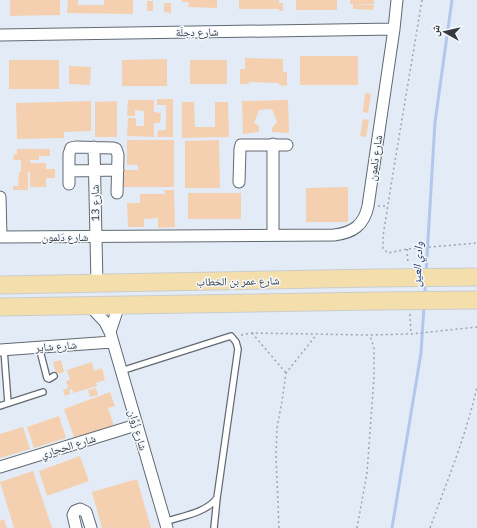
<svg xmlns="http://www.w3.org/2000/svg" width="477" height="528" font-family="'IBM Plex Sans','Noto Naskh Arabic',sans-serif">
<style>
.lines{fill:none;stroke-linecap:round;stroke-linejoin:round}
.stream{stroke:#b3c6ed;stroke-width:3}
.building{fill:#f4d0b1}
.lane-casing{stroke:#616971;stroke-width:8}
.street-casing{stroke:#616971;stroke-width:13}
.primary-casing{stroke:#cbcccd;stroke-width:19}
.path{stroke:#9da4ac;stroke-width:1.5;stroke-dasharray:2 3;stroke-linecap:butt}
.lane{stroke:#fff;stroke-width:5.5}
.street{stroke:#fff;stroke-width:11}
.primary{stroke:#f4dfac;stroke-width:17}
.primary-bridge-casing{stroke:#cbcccd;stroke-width:19;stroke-linecap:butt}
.primary-bridge{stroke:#f4dfac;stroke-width:17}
.labels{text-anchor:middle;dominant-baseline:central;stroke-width:3;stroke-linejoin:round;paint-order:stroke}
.street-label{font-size:11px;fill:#363a3e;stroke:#f3f9ff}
.water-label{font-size:12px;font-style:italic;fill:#1f3665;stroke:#f3f9ff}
</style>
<rect width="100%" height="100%" fill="#e3ecf6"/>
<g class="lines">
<path class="stream" d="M426 273 435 122 452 0
M425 295V282
M392 528 421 353 424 306"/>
</g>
<path class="building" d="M10 0H60V15L10 16Z
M68 0H78V5H104V0H133V14L67 13Z
M182 0H217V8L188 7 189 2H182Z
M239 0H279V3H283V11H279V9H239Z
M296 0H337V10H296Z
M350 0H374V4H350Z
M147 1H153V11H147Z
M164 3H171V13L164 12Z
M353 4 374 5 373 10 353 9Z
M300 56H358V85H300Z
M245 58 283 59V72H287V86L279 85V83L249 82V84H240V69H245Z
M167 59V86H122V60Z
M9 60H59V89H9Z
M190 60H227V84H190Z
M69 66 91 67 90 85 69 84Z
M365 93 371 94 368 113 363 112Z
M157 99H173V137H157L158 130H166V105H157Z
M128 100H154V112L161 113 160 123H154V137L127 136 128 118H136V126H144V111L135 110V116H127Z
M288 100 289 133 272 132V128L277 122 272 109 259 110 254 123 259 126V132L243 134 242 101Z
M91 101V131L64 132V138L17 139 16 103Z
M117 101V137H95V102Z
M182 102H194L195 127H215V102H228L229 137 182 138Z
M363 119 369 120 366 137 360 136Z
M127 140H174V187H118V170H138V165H127Z
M219 140 220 188H185V141Z
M17 149H50V156H39V160H30V163H46V169H55V178H46V187H30V172H28V190H13V186H18L19 172H21V160H13L14 154H17Z
M348 187V222H306V188Z
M164 190H174L175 227 158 228V218L144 219V227H128L127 203H140V194H165Z
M188 193H241V219H188Z
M61 360 64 372 56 374 53 362Z
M92 362 94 371 102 368 105 380 96 383 97 386 73 393 72 389 69 390 70 394 65 396 63 390 68 388 66 381 70 380 67 370Z
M96 388 98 395 90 397 88 390Z
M110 392 115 406 108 408 114 426 75 440 64 409Z
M59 416 66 438 34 448 27 427Z
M23 427 30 449 0 458V434Z
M80 456 89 481 47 496 39 471Z
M33 471 52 528H14L0 482Z
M137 479 151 528H102L92 492Z
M4 519 7 528H0V521Z"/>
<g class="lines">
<defs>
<path id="lane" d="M39 347 47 378 49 379 54 376
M4 350 8 403
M121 371 231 336 236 342 238 349 217 498C206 513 182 516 165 522
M0 406 43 392
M214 528 217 498"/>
<path id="street" d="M0 35 394 29
M94 147 97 284
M69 171 118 170
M239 182 240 149 241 145H287
M69 184V154L71 148 76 147 113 148 116 149 118 155 117 193
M0 197 1 237
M273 235V144
M0 237 334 235C353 233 364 225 368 206L394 29 397 0
M90 306 105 322 110 332 167 528
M110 332 119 305
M0 350 112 342
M0 467 136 425
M76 528 73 515 75 511 80 509 86 512 91 528"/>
<path id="primary" d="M0 285 375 278
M0 307 374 301"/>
</defs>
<use href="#lane" class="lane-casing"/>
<use href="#street" class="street-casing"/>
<use href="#primary" class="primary-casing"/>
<path class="path" d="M422 0 393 173 383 236V249L388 253 407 249 477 243
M378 206H388
M407 249 408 264
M410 314 411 334
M252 333 286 373
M241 335 252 333 369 335 411 334 477 327
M279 528 276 456 277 428 282 401 286 373 317 334
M357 528 367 473 374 377V348L370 336
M430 528C447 481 466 436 477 387"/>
<use href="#lane" class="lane"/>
<use href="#street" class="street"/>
<use href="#primary" class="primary"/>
<defs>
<path id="primary-bridge" d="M375 278 477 277
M374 301 477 300"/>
</defs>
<use href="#primary-bridge" class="primary-bridge-casing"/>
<use href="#primary-bridge" class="primary-bridge"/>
</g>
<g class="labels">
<g class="street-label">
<text transform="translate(197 32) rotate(-1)">شارع دِجلَة</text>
<text transform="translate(375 158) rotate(-82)">شارع دَلمون</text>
<text transform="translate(95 203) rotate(-91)">شارع 13</text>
<text x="65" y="237">شارع دَلمون</text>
<text transform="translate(238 281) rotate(-1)">شارع عمر بن الخطاب</text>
<text transform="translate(56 346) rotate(-4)">شارع شاير</text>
<text transform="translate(138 430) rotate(74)">شارع زُوَّان</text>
<text transform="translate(68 446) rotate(-17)">شارع الحجاري</text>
</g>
<g class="water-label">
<text transform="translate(417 264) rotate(-87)">وادي العين</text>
</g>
</g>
<g transform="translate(445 32) rotate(278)" stroke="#f3f9ff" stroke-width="3" paint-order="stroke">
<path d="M0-3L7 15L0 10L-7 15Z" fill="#363a3e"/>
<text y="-6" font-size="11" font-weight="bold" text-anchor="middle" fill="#363a3e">ش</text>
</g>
</svg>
